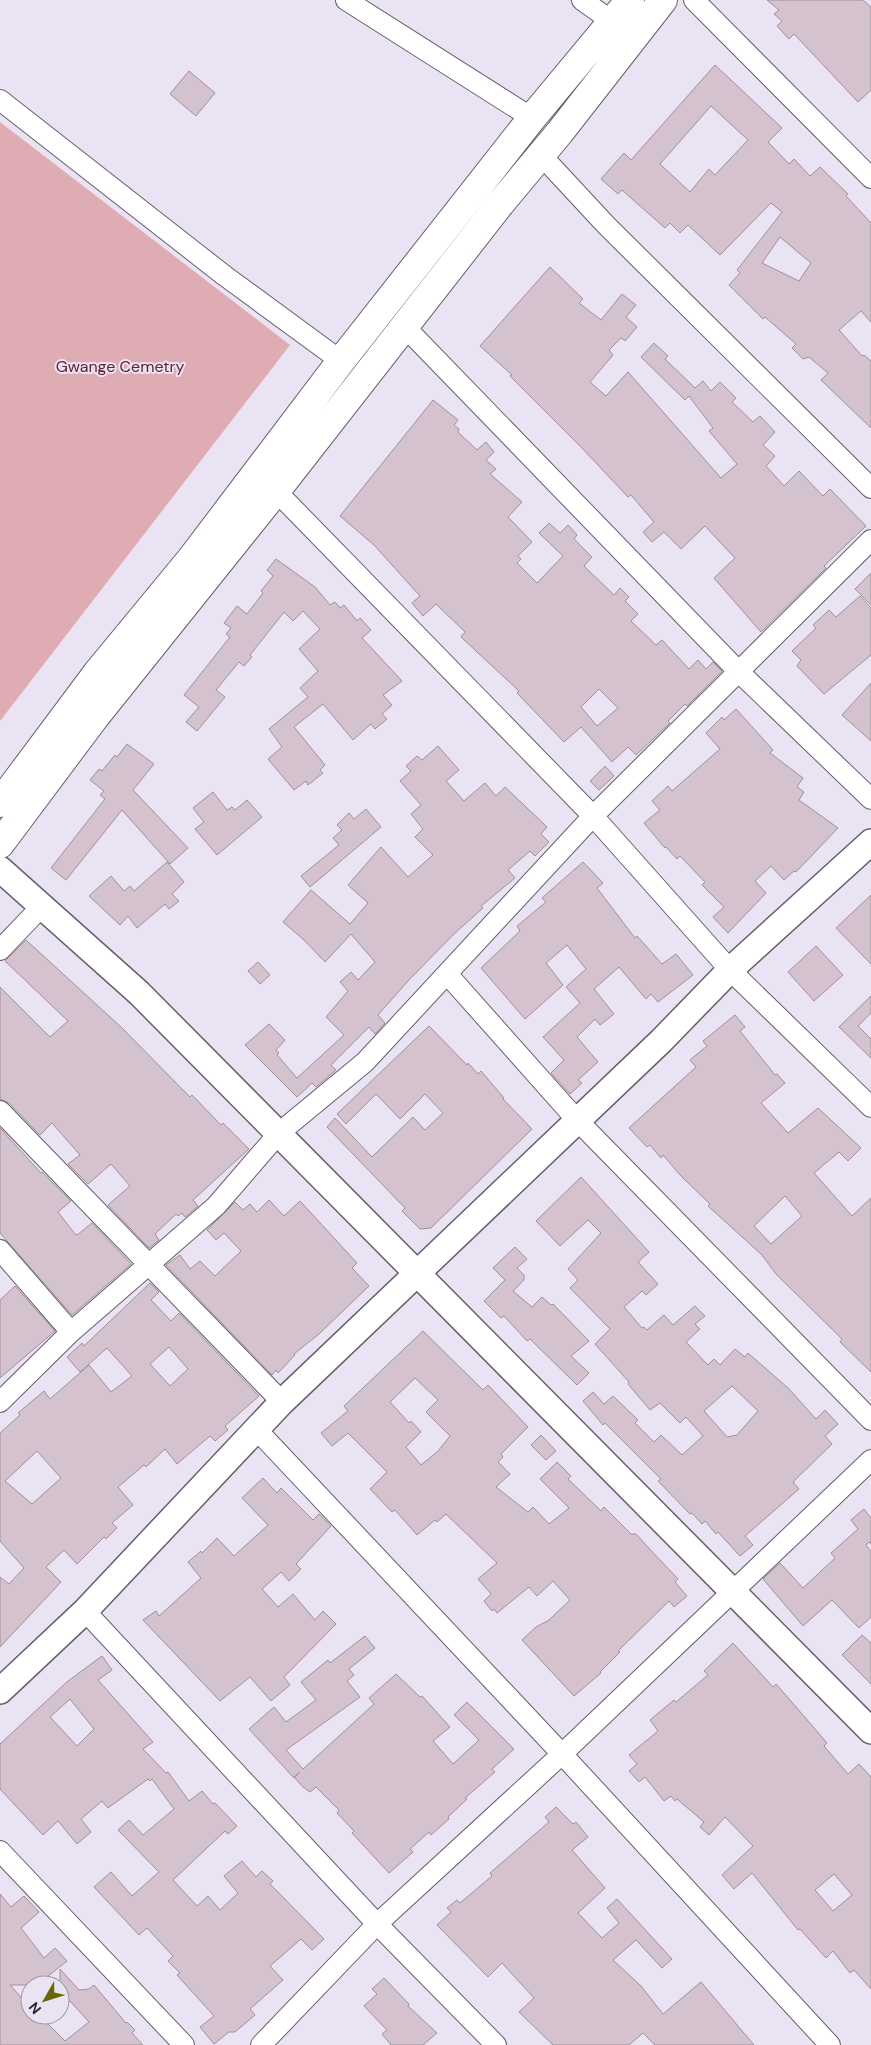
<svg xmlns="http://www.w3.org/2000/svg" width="871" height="2045" font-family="'DM Sans',sans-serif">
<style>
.green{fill:#deacb2}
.building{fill:#d4c3ce;stroke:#9f909a;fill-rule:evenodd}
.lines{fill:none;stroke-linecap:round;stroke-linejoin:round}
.minor-casing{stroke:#655f6e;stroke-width:22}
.major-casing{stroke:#655f6e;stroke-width:28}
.highway-casing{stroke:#655f6e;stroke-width:30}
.minor{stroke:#fff;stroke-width:20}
.major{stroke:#fff;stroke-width:25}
.highway{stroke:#fff;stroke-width:28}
.labels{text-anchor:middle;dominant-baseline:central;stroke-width:4;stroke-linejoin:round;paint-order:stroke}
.park-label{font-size:16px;fill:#63212f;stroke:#eae3f4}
</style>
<rect width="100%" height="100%" fill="#eae3f4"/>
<path class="green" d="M0 122 290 345 0 721Z"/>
<path class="building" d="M767 0H863L871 7V90L858 102 794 34 789 39 777 26 782 21 774 14 779 10Z
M715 65 782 128 768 142 789 164 794 159 810 176 820 167 848 194 846 196 871 223V322L861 311 839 330 862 356 864 355 871 361V428L821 380 828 373 809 357 803 359 792 348 796 344 765 317 763 319 729 285 740 273 737 270 782 212 771 203 720 255 688 225 680 233 670 223 665 228 622 190 618 194 601 179 624 153 631 160ZM711 106 748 140 715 175 709 169 690 192 660 164ZM780 237 811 263 799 281 762 263Z
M189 71 215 93 196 116 170 94Z
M550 267 583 299 579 303 601 320 622 294 636 305 626 317 637 327 625 341 621 338 609 350 613 355 590 382 606 396 628 372 721 478 737 464 709 431 713 428 689 396 685 400 641 357 654 343 668 356 665 359 695 388 703 381 711 391 720 382 736 398 732 402 753 422 760 416 775 432 763 445 775 456 766 466 784 486 799 471 823 496 830 489 866 526 824 566 826 568 761 632 714 578 735 558 705 526 681 549 664 532 652 542 643 532 654 522 631 495 628 497 581 447 510 376 512 375 480 346Z
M433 400 458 420 454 425 459 429 458 432 477 450 486 442 494 452 486 460 496 469 490 474 522 502 508 517 532 542 518 556 521 559 517 563 537 583 563 556 539 533 549 523 560 533 568 525 577 535 574 539 592 557 584 566 614 595 620 588 629 597 625 601 638 614 631 621 656 645 662 640 689 669 698 660 706 669 713 662 722 671 687 706 685 704 668 721 670 723 636 755 628 747 612 762 581 727 564 742 517 693 519 691 461 637 465 632 436 604 423 616 412 603 420 596 374 545 340 516ZM599 689 618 708 597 726 581 707Z
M276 559 315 587 330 605 335 602 340 608 344 605 357 621 360 618 371 630 362 638 402 681 383 695 392 705 382 714 387 719 375 729 371 724 353 740 323 704 294 727 325 765 320 770 323 773 308 785 306 781 294 790 268 759 282 747 269 729 308 697 300 688 318 671 299 649 320 629 303 611 293 621 284 612 250 655 252 657 244 666 239 662 216 690 225 697 197 731 186 722 199 707 184 695 230 637 226 634 231 628 224 623 237 606 247 614 263 593 261 591 273 576 267 570Z
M871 573V605L855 589Z
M860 596 871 608V655L824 694 797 666 801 660 792 651 816 628 813 625 829 610 836 617Z
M871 683V741L842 715Z
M736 709 773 750 770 753 803 778 797 787 804 792 799 800 838 828 796 872 794 871 784 880 771 866 755 881 766 893 728 933 713 917 724 907 702 885 705 882 680 856 677 859 666 847 665 848 644 823 660 810 652 801 668 786 672 791 720 749 706 733 722 717 724 720Z
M127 744 154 764 133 790 188 848 170 864 122 810 66 880 51 868 105 799 100 795 104 791 90 780 99 769 102 771 115 755 117 757Z
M438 746 459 770 446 781 464 801 485 783 496 796 505 787 547 827 541 834 549 842 535 856 530 851 508 870 515 878 481 906 483 908 455 933 408 981 378 1015 385 1023 375 1034 369 1027 331 1065 336 1070 316 1087 312 1083 297 1097 245 1045 269 1024 285 1040 276 1050 279 1053 277 1055 297 1078 344 1035 326 1017 348 991 340 982 351 972 358 980 375 962 351 934 325 962 304 940 283 922 311 890 350 924 368 903 348 885 381 847 408 877 433 855 415 837 423 829 411 814 421 805 400 781 411 771 406 766 417 756 422 760Z
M605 766 614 776 599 790 590 781Z
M213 792 227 810 232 807 235 810 247 800 262 817 217 855 195 829 204 822 193 808Z
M366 809 381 827 310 887 301 876 339 845 333 838 342 830 337 825 349 813 354 819Z
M167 862 184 882 172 894 179 901 169 909 165 904 137 928 128 916 120 925 89 896 111 876 124 891 130 886 134 891Z
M583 862 603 883 597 888 635 938 637 936 662 964 676 954 693 975 658 1002 651 994 646 999 619 967 594 989 614 1014 600 1025 595 1019 577 1037 598 1062 578 1080 582 1083 570 1094 551 1073 564 1060 543 1037 580 1003 566 987 586 969 567 945 546 963 563 985 525 1019 481 968 520 931 517 926 546 902 542 898Z
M871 895V964L836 928Z
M26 940 121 1027 190 1097 192 1095 221 1125 223 1123 249 1149 193 1200 198 1206 185 1217 182 1213 178 1216 176 1214 155 1234 159 1240 149 1248 108 1205 130 1186 111 1164 88 1184 68 1164 80 1155 52 1123 40 1135 9 1103 0 1099V987L50 1037 68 1021 5 961Z
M816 946 843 975 814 1001 788 972Z
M258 962 270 975 260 984 248 971Z
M871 996V1013L858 1026 871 1039V1058L839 1027Z
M735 1015 745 1027 740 1031 775 1075 777 1074 785 1083 761 1103 788 1133 818 1108 861 1148 848 1161 839 1152 814 1173 852 1216 871 1198V1372L840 1342 842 1339 776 1274 762 1255 708 1206 710 1204 681 1176 663 1155 661 1158 650 1145 647 1147 629 1128 696 1067 690 1060 707 1046 703 1041ZM785 1196 802 1216 771 1244 754 1226Z
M429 1026 467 1065 468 1063 478 1074 481 1071 504 1098 503 1099 532 1129 431 1228 420 1229 402 1211 405 1208 327 1127 335 1118 372 1157 413 1117 425 1130 443 1113 425 1094 400 1119 376 1094 346 1124 337 1114Z
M0 1128 41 1173 42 1172 71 1201 58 1212 75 1234 77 1235 92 1223 131 1264 72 1315 0 1233Z
M581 1177 649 1252 638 1262 658 1284 646 1295 642 1291 624 1307 642 1328 644 1327 647 1330 664 1315 673 1325 695 1306 705 1316 695 1324 700 1329 686 1342 708 1365 714 1359 720 1365 735 1349 745 1357 748 1353 788 1388 816 1419 825 1410 838 1424 825 1436 832 1444 793 1482 799 1489 745 1536 753 1545 740 1556 718 1532 716 1534 705 1521 702 1524 692 1513 690 1514 658 1481 661 1479 605 1423 603 1425 583 1401 593 1392 604 1404 613 1396 638 1420 635 1423 654 1442 661 1435 682 1455 703 1436 686 1417 680 1423 660 1403 650 1410 628 1384 629 1382 595 1344 610 1329 570 1288 578 1280 568 1269 601 1233 588 1220 560 1246 536 1221ZM732 1386 758 1411 737 1435 727 1437 704 1411Z
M269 1200 284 1216 300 1201 357 1263 352 1268 369 1286 319 1334 294 1354 295 1355 278 1373 276 1370 272 1375 166 1265 180 1255 190 1269 200 1261 215 1276 241 1251 224 1233 216 1240 207 1230 235 1202 243 1210 250 1204 257 1212Z
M515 1247 527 1259 517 1268 524 1275V1280L513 1291 532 1307 542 1297 551 1305 553 1304 589 1341 571 1356 589 1373 577 1385 530 1339 527 1341 504 1316 501 1318 484 1301 505 1280 493 1268Z
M150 1283 159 1292 151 1300 171 1321 179 1313 259 1396 225 1426 228 1430 215 1441 210 1436 177 1464 165 1449 146 1467 144 1465 118 1487 133 1505 112 1523 117 1528 106 1539 104 1537 77 1564 64 1550 46 1567 61 1582 0 1647V1577L9 1584 24 1568 0 1541V1433L20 1415 18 1413 44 1391 50 1399 89 1365 111 1392 132 1376 107 1348 80 1372 67 1357 82 1343 84 1346ZM169 1347 188 1369 170 1386 150 1364ZM37 1451 61 1478 32 1504 5 1481Z
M15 1286 55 1331 0 1378V1300Z
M423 1331 483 1390 488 1385 528 1427 501 1454 503 1457 498 1462 510 1474 496 1487 528 1512 533 1507 549 1524 569 1508 540 1479 557 1462 571 1476 568 1479 601 1511 604 1507 631 1534H636L644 1543 678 1579 675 1582 687 1596 674 1607 669 1601 618 1651 620 1652 600 1672 601 1673 574 1696 522 1640 536 1627 549 1620 570 1600 553 1581 537 1596 529 1587 497 1613 494 1609 492 1611 484 1601 491 1594 478 1579 497 1563 446 1514 437 1522 435 1520 417 1535 395 1510 392 1512 370 1489 387 1472 348 1433 332 1446 321 1433 348 1411 344 1406ZM415 1378 438 1400 426 1412 450 1436 438 1451 421 1465 406 1447 421 1432 411 1421 409 1423 390 1402Z
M541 1435 556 1451 546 1460 531 1445Z
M263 1478 277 1493 281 1488 313 1520 319 1514 331 1526 296 1564 301 1569 289 1581 281 1572 262 1589 278 1607 293 1594 315 1620 323 1611 336 1624 284 1677 290 1685 271 1701 250 1677 220 1701 143 1620 156 1611 159 1616 201 1578 188 1562 201 1551 202 1553 217 1538 234 1556 268 1525 242 1498Z
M864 1509 871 1518V1544L869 1542 866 1545 871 1551V1617L859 1628 832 1600 803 1626 763 1579 780 1563 803 1588 835 1558 831 1553 858 1529 851 1520Z
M862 1635 871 1643V1684L842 1655Z
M365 1636 375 1648 349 1669 354 1675 347 1681 360 1697 286 1750 303 1769 374 1704 369 1698 396 1674 420 1697 422 1696 450 1727 433 1741 453 1764 479 1740 454 1715 467 1702 514 1749 492 1769 495 1772 465 1798 467 1799 448 1817 449 1819 431 1835 429 1832 410 1849 413 1852 389 1873 352 1833 354 1831 337 1813 339 1810 316 1787 310 1792 303 1787 294 1777 300 1772 294 1778 249 1729 274 1707 286 1722 316 1700 301 1682 328 1660 330 1663Z
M733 1643 773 1687 776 1684 790 1700 827 1743 824 1746 848 1774 859 1764 871 1777V1989L854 1970 850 1973 833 1951 826 1958 800 1929 798 1930 752 1873 734 1889 722 1875 753 1846 725 1817 709 1835 700 1827 704 1822 677 1799 675 1801 671 1796 664 1801 645 1777 639 1782 629 1771 637 1764 629 1755 658 1731 650 1720 674 1700 676 1702 708 1675 704 1671ZM834 1874 852 1895 833 1911 815 1890Z
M102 1656 112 1670 98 1680 153 1742 143 1749 166 1773 168 1772 189 1801 202 1791 213 1804 215 1803 237 1826 228 1834 225 1831 173 1880 197 1906 208 1896 220 1910 238 1893 224 1876 242 1861 256 1877 262 1871 273 1881 270 1884 324 1939 312 1950 301 1939 270 1966 283 1980 250 2009 255 2015 235 2032H229L214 2044 200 2027 214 2016 177 1975 180 1973 168 1961 173 1956 147 1928 139 1935 94 1887 111 1872 132 1896 159 1872 118 1830 129 1820 143 1835 174 1809 152 1779 150 1781 148 1779 108 1808 102 1801 81 1819 91 1832 77 1844 58 1821 43 1835 0 1789V1744L68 1681ZM70 1699 94 1729 77 1746 50 1717Z
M556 1807 573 1824 576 1822 588 1837 572 1850 605 1888 578 1913 602 1938 619 1923 607 1908 617 1899 672 1959 662 1968 636 1940 613 1960 641 1986 663 2014 701 1982 754 2045H655L643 2033 629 2045H553L519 2012 534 1998 502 1963 488 1977 437 1925 451 1912 447 1908 457 1900 460 1903 492 1876 490 1873 549 1822 545 1817Z
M0 1894 11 1907 24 1896 39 1912 21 1928 44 1958 55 1948 67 1961 37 1985H10L30 2007V2015H56L48 2024 65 2041 89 2022 70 2001 60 2011V1969L79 1990 89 1989 94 1985 126 2023 127 2022 135 2030 132 2033 143 2045H0Z
M384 1978 409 2004 408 2006 437 2033 423 2045H391L382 2034 387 2030 364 2006 377 1994 372 1989Z"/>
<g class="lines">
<defs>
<path id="minor" d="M346 0 532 118
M582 0 613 22
M694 0 871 178
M0 100 225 276 341 361
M541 155 606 225 871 488
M404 326 739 672 871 799
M276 491 593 816 730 970 871 1107
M0 950 42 906
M448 975 576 1119 871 1420
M0 1111 282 1402
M0 1250 71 1332
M0 1402 71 1332 216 1206 279 1133 365 1062 593 816 871 540
M257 1430 562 1754 830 2045
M85 1611 377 1924 496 2045
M0 1851 184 2045
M261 2045 377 1924 562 1754 871 1460"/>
<path id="major" d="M0 869 139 993 871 1731
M0 1691 85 1611 282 1402 661 1041 730 970 871 842"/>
<path id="highway" d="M0 803 97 673 191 559 341 361 532 118 630 0
M0 844 95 717 276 491 500 204 560 132 663 0"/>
</defs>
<use href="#minor" class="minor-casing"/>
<use href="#major" class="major-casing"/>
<use href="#highway" class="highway-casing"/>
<use href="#minor" class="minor"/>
<use href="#major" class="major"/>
<use href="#highway" class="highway"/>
</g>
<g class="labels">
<g class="park-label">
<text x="120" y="366">Gwange Cemetry</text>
</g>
</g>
<g transform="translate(45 2000) rotate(231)"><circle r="24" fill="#eae3f4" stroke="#9d98a5"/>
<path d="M0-4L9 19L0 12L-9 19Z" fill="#676703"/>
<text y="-8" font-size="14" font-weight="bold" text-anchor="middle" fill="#2a272e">N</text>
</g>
</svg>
